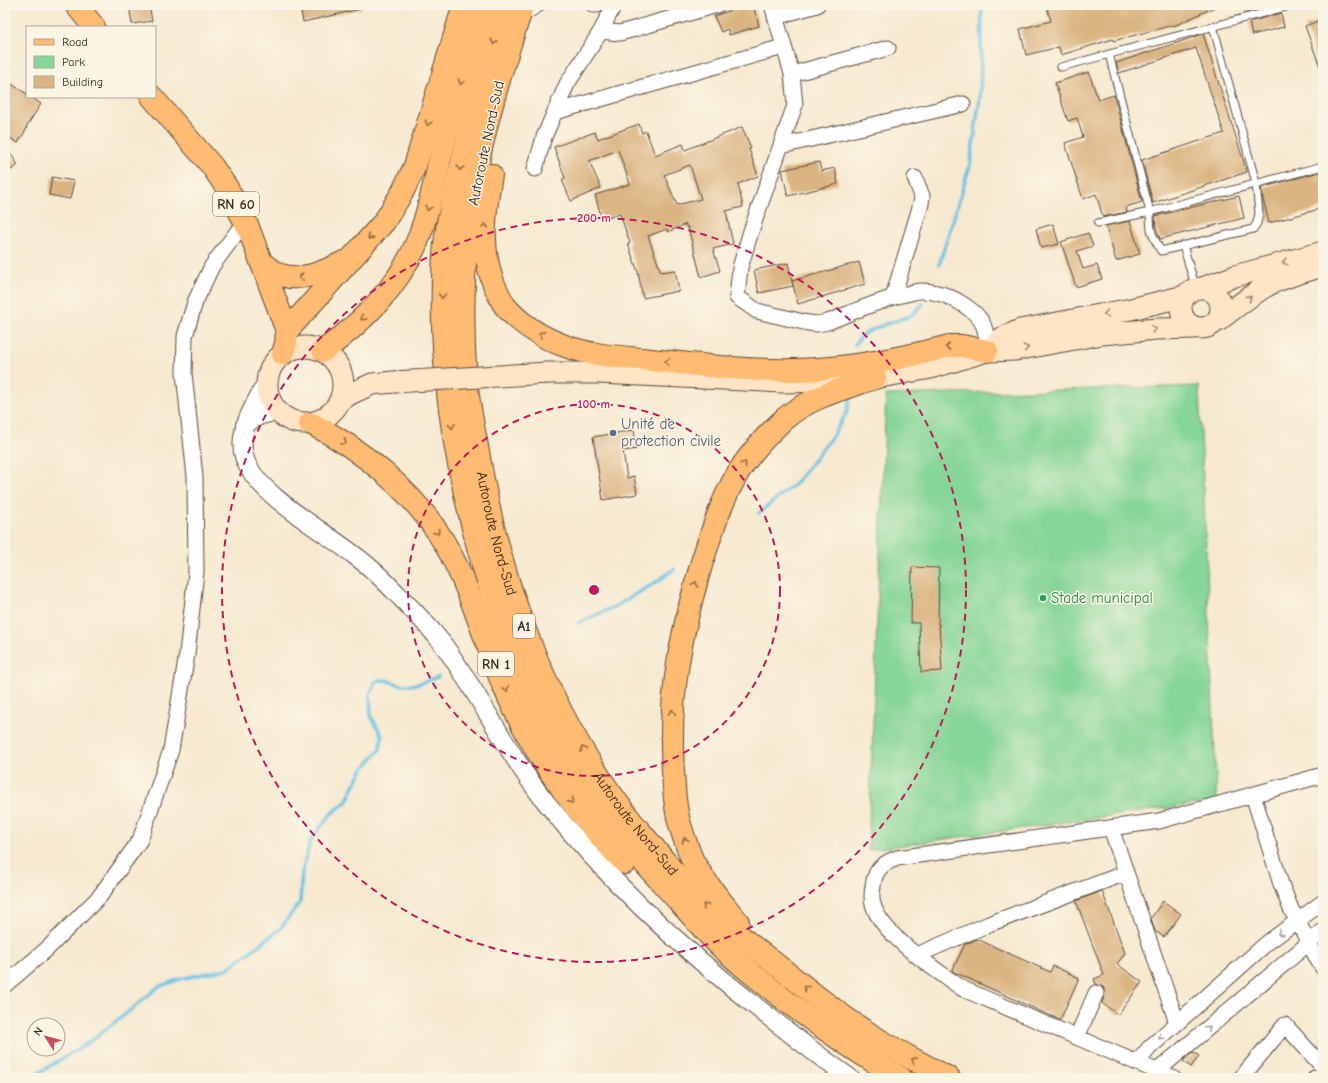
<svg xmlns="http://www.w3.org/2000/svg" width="1328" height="1083" font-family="'Comic Neue',sans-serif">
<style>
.green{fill:#86d697;stroke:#60805a}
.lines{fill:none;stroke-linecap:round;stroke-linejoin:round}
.stream{stroke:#66c1e3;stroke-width:3.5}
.building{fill:#dab481;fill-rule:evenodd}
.service-casing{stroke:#574739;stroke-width:9}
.minor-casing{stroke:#574739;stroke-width:17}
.tertiary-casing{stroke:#574739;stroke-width:20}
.secondary-casing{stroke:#574739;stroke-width:23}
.primary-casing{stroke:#574739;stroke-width:24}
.motorway-casing{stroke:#574739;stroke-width:24}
.service{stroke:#fff;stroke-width:7}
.minor{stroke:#fff;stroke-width:15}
.tertiary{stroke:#fff;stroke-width:18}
.secondary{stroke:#ffe4c6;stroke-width:21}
.primary{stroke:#ffbb71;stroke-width:22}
.motorway{stroke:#ffbb71;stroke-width:22}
.secondary-bridge-casing{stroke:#574739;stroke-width:23;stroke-linecap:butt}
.secondary-bridge{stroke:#ffe4c6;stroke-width:21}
.oneway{stroke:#936b43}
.oneway2{stroke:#9d8772}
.oneway3{stroke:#a79f9a}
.ring{fill:none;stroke:#c2185b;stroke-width:2;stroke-dasharray:7 5}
.service-dot{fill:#5c6f8a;stroke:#fcf5e5;stroke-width:1.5}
.leisure-dot{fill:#2e9e5b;stroke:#fcf5e5;stroke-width:1.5}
.labels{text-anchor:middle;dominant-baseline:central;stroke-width:3;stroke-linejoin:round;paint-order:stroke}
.shield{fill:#fcf5e5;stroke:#75675a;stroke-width:1}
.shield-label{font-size:14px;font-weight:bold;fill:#3b2a1e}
.street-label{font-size:15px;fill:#3b2a1e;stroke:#fcf5e5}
.service-label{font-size:15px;fill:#4e5e75;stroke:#fcf5e5;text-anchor:start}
.leisure-label{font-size:15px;fill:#27864d;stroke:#fcf5e5;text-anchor:start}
.centre{fill:#c2185b;stroke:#fcf5e5;stroke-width:2}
.ring-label{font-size:12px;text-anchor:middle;font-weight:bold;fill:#c2185b;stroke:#fcf5e5;stroke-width:3;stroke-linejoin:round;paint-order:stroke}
</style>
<rect width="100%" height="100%" fill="#fcf5e5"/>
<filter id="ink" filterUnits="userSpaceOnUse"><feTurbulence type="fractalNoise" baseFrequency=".025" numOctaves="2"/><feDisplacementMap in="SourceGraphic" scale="8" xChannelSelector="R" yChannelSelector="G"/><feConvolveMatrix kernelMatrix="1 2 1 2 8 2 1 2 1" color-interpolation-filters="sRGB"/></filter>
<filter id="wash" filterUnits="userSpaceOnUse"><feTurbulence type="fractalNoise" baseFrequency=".012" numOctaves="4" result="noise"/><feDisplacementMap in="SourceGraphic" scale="16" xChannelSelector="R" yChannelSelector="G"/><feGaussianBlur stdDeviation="0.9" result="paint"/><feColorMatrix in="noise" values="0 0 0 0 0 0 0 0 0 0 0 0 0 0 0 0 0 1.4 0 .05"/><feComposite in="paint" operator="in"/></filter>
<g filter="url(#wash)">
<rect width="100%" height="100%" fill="#f6e9d0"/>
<path class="green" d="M1199 386 1217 801 868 850 886 395Z"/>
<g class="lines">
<path class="stream" d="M939 265 970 165 980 98 982 5
M855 344 865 333 886 324 911 316 923 304
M759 513 796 483 834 434 847 412 851 394
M578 623 616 606 658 581 674 569
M27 1078 35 1075 88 1043 132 1009 158 987 180 979 227 969 279 930 300 902 302 872 311 839 332 813 346 802 361 772 380 749 382 736 371 716 370 694 376 681C388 677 392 685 404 685 416 686 427 681 438 677"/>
</g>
<g id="blocks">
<path class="building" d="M129 5H149L152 21 132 24Z
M300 5H361V9L303 22Z
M746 5H753L759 26 729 35 728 29 721 32 714 16Z
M1046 5H1219L1174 26 1173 25 1113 41V39L1061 55 1059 47 1026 55 1020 29 1051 21Z
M1245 5H1274L1246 12Z
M1281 13 1284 27 1252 35 1249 22Z
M1318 21 1323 36V72H1322L1305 26Z
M1203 34 1247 172 1153 203 1142 160 1224 133 1196 48 1119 73 1116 63Z
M1089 72 1098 100 1114 95 1142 202 1126 207 1127 212 1103 217 1096 194 1083 199 1065 143 1083 137 1077 118 1068 121 1055 83Z
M5 80 27 94V97H31L41 104 26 127 27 128 18 143 5 135Z
M639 124 642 133 646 131 655 155 683 144 685 150 742 127 751 148 749 149 758 176 738 184 743 207 726 211 733 244 713 249 720 271 701 277 688 227H686V224L668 232 667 229 648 236 661 272 675 270 679 291 643 298 638 272 628 244 630 243 620 214 602 219 595 195 630 184 618 150 589 161 601 188 571 201 562 180 565 178 554 147 595 132 598 139ZM690 165 701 199 677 205 664 175Z
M5 145 18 165 5 174Z
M819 162 821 171 835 168 838 184 788 196 782 170Z
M1323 171V208L1269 223 1263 199 1261 188Z
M52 177 74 181 70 199 49 195Z
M1239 196 1244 218 1160 239 1156 227 1155 216Z
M1130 221 1140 254 1116 261 1106 226Z
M1053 224 1059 244 1041 248 1036 229Z
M1088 233 1093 246 1077 251 1083 269 1097 265 1102 279 1076 287 1061 242Z
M859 262 865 284 798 304 792 281Z
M788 263 793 286 759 293 754 270Z
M634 430 637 449 623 451 627 478 634 476 637 494 603 500 593 437Z
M912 567 939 568 938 625 939 624 942 671 921 672 919 623H911Z
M1102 891 1125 953 1117 964 1142 982 1118 1015 1102 1003 1105 992 1103 987 1096 984 1094 979 1104 975 1076 901Z
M1163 901 1181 914 1164 937 1155 931 1151 918Z
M977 939 1050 972 1053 966 1079 978 1060 1020 952 971 965 944Z
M1193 1052 1199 1056 1191 1067 1183 1061Z"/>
</g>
</g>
<g filter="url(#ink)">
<use href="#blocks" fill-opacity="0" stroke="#574739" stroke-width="1"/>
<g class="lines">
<defs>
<path id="service" d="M1109 54 1150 212C1150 231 1151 234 1161 251L1253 229 1257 223 1259 213 1256 183 1213 26
M1061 67 1293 5
M1098 223 1150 212 1323 166
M1183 245 1196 289"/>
<path id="minor" d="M594 5H596
M772 5 792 74 795 105 751 231 740 268 737 297 757 311 808 323 817 324 828 322C853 312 879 300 906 294 911 293 916 291 921 291 936 291 952 297 964 305 984 318 987 328 987 351
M519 16 537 5
M775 17 817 5
M601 31 620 33 717 5
M792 74 888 48
M555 112 783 47
M781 146 963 104
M535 169 544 137 567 84 601 31 614 5
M893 297 921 204 922 196 915 178
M1253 795 1281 884 1291 909 1319 962 1323 968
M1111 828 1177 1023
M917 955 989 924 1126 873
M5 985 47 949 100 896 140 840 171 750 187 654 196 572 195 477 184 373 185 336 195 302 212 266 237 232 248 227
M1077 1037 1096 993
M1137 1063 1149 1048 1267 943 1323 902
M1157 1071 1323 931
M1173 1078 963 989C939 972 880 934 873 904 871 899 872 892 873 886 875 869 882 864 897 858L1159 821 1323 775
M1241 1078 1285 1025 1323 1067
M1315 1078 1323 1077"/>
<path id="tertiary" d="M267 381C255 406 234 433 246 462 260 496 324 531 354 555 371 567 386 582 400 597 416 613 432 629 445 647 481 697 507 753 545 801 611 885 692 958 777 1023 801 1042 825 1061 850 1078
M245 425C255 416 265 412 279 412"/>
<path id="secondary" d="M1181 308a20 20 0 1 1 40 0a20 20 0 1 1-40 0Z
M1202 288 1235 276 1323 252
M1218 321C1235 308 1253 293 1272 283 1289 276 1306 271 1323 266
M267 385a38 38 0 1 1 76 0a38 38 0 1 1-76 0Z
M987 351 1002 338 1020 330 1131 309 1185 296
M548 373H599L782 382 832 381 875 378 931 368 987 351 1015 350 1102 334 1157 329 1194 328
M340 401 350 394 372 384 394 382"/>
<path id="primary" d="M76 5 94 27
M152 97 212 166 227 188 248 227 287 331 286 343 283 354"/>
<g id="motorway">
<path d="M504 5C489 57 474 110 462 163 454 193 446 224 444 255 439 337 448 419 466 498 488 598 523 696 580 782 605 819 634 852 663 884 679 901 694 919 710 936 731 958 757 978 781 997 819 1026 859 1054 901 1078"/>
<path id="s1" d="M523 5C502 67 482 131 472 196 463 257 461 319 466 381 469 408 475 435 480 463 501 587 548 712 625 813 634 825 644 836 654 848 673 871 691 894 714 914 736 934 760 952 783 970 810 991 836 1013 865 1031 892 1049 920 1063 949 1078"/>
<path d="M491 175C484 213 479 257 498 293 500 297 502 302 505 306 520 324 543 338 565 346 592 356 622 357 651 360 707 366 763 373 819 369 863 366 907 357 950 346H962L987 351"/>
<path d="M262 263C268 267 274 273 281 275 303 282 325 271 344 262"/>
<path d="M287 331 384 222 402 193 415 166 464 5"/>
<path d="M323 351C361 324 399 286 417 242 431 208 436 171 446 136 458 92 472 49 486 5"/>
<path d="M310 423C362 449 416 494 445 544 471 589 484 640 504 687 532 752 575 812 625 863"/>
<path d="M738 922C722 902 704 882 692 859 688 849 684 838 681 828 675 810 674 790 673 770 668 695 681 633 702 562 712 531 722 499 739 471 751 452 767 435 783 420 809 397 843 389 875 378"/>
</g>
</defs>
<use href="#service" class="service-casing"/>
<use href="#minor" class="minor-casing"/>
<use href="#tertiary" class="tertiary-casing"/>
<use href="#secondary" class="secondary-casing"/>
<use href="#primary" class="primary-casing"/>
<use href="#motorway" class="motorway-casing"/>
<use href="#service" class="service"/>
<use href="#minor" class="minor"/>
<use href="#tertiary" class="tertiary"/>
<use href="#secondary" class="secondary"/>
<use href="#primary" class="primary"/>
<use href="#motorway" class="motorway"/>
<defs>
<path id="secondary-bridge" d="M394 382 548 373"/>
</defs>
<use href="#secondary-bridge" class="secondary-bridge-casing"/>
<use href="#secondary-bridge" class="secondary-bridge"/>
</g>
<defs><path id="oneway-chevron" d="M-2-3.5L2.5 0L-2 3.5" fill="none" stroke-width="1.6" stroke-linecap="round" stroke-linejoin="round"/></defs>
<g class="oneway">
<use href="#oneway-chevron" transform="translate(494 42) rotate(106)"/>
<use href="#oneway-chevron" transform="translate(461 82) rotate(108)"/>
<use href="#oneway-chevron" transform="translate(428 123) rotate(106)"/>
<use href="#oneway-chevron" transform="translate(460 168) rotate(103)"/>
<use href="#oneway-chevron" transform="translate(428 208) rotate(106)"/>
<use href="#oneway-chevron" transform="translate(485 226) rotate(-86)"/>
<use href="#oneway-chevron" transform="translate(370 237) rotate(132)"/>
<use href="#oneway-chevron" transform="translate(301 277) rotate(177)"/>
<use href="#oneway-chevron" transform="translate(442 296) rotate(91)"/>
<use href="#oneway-chevron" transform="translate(363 318) rotate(136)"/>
<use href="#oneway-chevron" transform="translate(541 334) rotate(-151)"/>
<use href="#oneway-chevron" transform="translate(948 347) rotate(171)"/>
<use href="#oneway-chevron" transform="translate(667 362) rotate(-174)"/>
<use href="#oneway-chevron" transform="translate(452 426) rotate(81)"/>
<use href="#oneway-chevron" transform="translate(344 442) rotate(35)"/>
<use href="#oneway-chevron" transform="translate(744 464) rotate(-54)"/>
<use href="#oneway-chevron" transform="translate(437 532) rotate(55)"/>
<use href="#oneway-chevron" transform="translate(695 584) rotate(-73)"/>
<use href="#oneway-chevron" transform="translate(506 689) rotate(65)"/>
<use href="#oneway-chevron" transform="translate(672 712) rotate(-87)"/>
<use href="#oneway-chevron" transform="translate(583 749) rotate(-121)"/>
<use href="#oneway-chevron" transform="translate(571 801) rotate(51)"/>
<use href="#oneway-chevron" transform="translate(685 840) rotate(-110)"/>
<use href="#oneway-chevron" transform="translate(705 906) rotate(-135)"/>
<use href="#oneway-chevron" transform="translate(806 988) rotate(-142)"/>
<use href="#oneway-chevron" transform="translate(914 1060) rotate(-153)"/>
</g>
<g class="oneway2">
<use href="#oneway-chevron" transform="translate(1285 262) rotate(165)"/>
<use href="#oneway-chevron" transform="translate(1249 298) rotate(-36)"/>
<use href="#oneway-chevron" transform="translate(1106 314) rotate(170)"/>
<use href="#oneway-chevron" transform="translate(1154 329) rotate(-4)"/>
<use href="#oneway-chevron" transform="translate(1026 348) rotate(-11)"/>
</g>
<g class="oneway3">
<use href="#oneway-chevron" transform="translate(1280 933) rotate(144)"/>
<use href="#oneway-chevron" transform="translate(1208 1028) rotate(-40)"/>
<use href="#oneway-chevron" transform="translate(1161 1037) rotate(138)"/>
</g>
</g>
<g class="ring">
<circle cx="594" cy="590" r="186"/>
<circle cx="594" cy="590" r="372"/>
</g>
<circle class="service-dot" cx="613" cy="433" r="4"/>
<circle class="leisure-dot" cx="1043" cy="598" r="4"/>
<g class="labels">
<g class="shield">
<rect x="213" y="192" width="46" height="24" rx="3"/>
<rect x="513" y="614" width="22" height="24" rx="3"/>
<rect x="478" y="652" width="36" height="24" rx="3"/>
</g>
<g class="shield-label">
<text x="236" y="204">RN 60</text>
<text x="524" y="626">A1</text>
<text x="496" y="664">RN 1</text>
</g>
<g class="street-label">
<text transform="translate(486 143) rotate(-78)">Autoroute Nord-Sud</text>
<text stroke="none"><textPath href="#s1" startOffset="539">Autoroute Nord-Sud</textPath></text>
<text stroke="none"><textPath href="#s1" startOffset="864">Autoroute Nord-Sud</textPath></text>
</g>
<g class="service-label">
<text x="621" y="424">Unité de<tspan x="621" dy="17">protection civile</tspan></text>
</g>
<g class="leisure-label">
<text x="1051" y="598">Stade municipal</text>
</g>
</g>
<circle cx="594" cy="590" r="6" class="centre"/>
<g class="ring-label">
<text x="594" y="222">200 m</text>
<text x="594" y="408">100 m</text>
</g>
<rect width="1328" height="1083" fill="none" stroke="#fcf5e5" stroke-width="20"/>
<rect x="26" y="26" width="130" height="72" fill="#fcf5e5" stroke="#afa495"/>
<rect x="34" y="39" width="20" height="6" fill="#ffbb71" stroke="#afa495"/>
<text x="62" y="46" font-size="12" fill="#3b2a1e">Road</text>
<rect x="34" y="56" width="20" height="12" fill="#86d697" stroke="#afa495"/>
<text x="62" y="66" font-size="12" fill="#3b2a1e">Park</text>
<rect x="34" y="76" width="20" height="12" fill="#dab481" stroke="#afa495"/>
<text x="62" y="86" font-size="12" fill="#3b2a1e">Building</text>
<g transform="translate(46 1037) rotate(306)"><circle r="19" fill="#fcf5e5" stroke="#afa495"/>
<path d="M0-3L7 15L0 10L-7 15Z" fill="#d1495b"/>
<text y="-6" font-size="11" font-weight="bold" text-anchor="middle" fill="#3b2a1e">N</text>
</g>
</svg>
